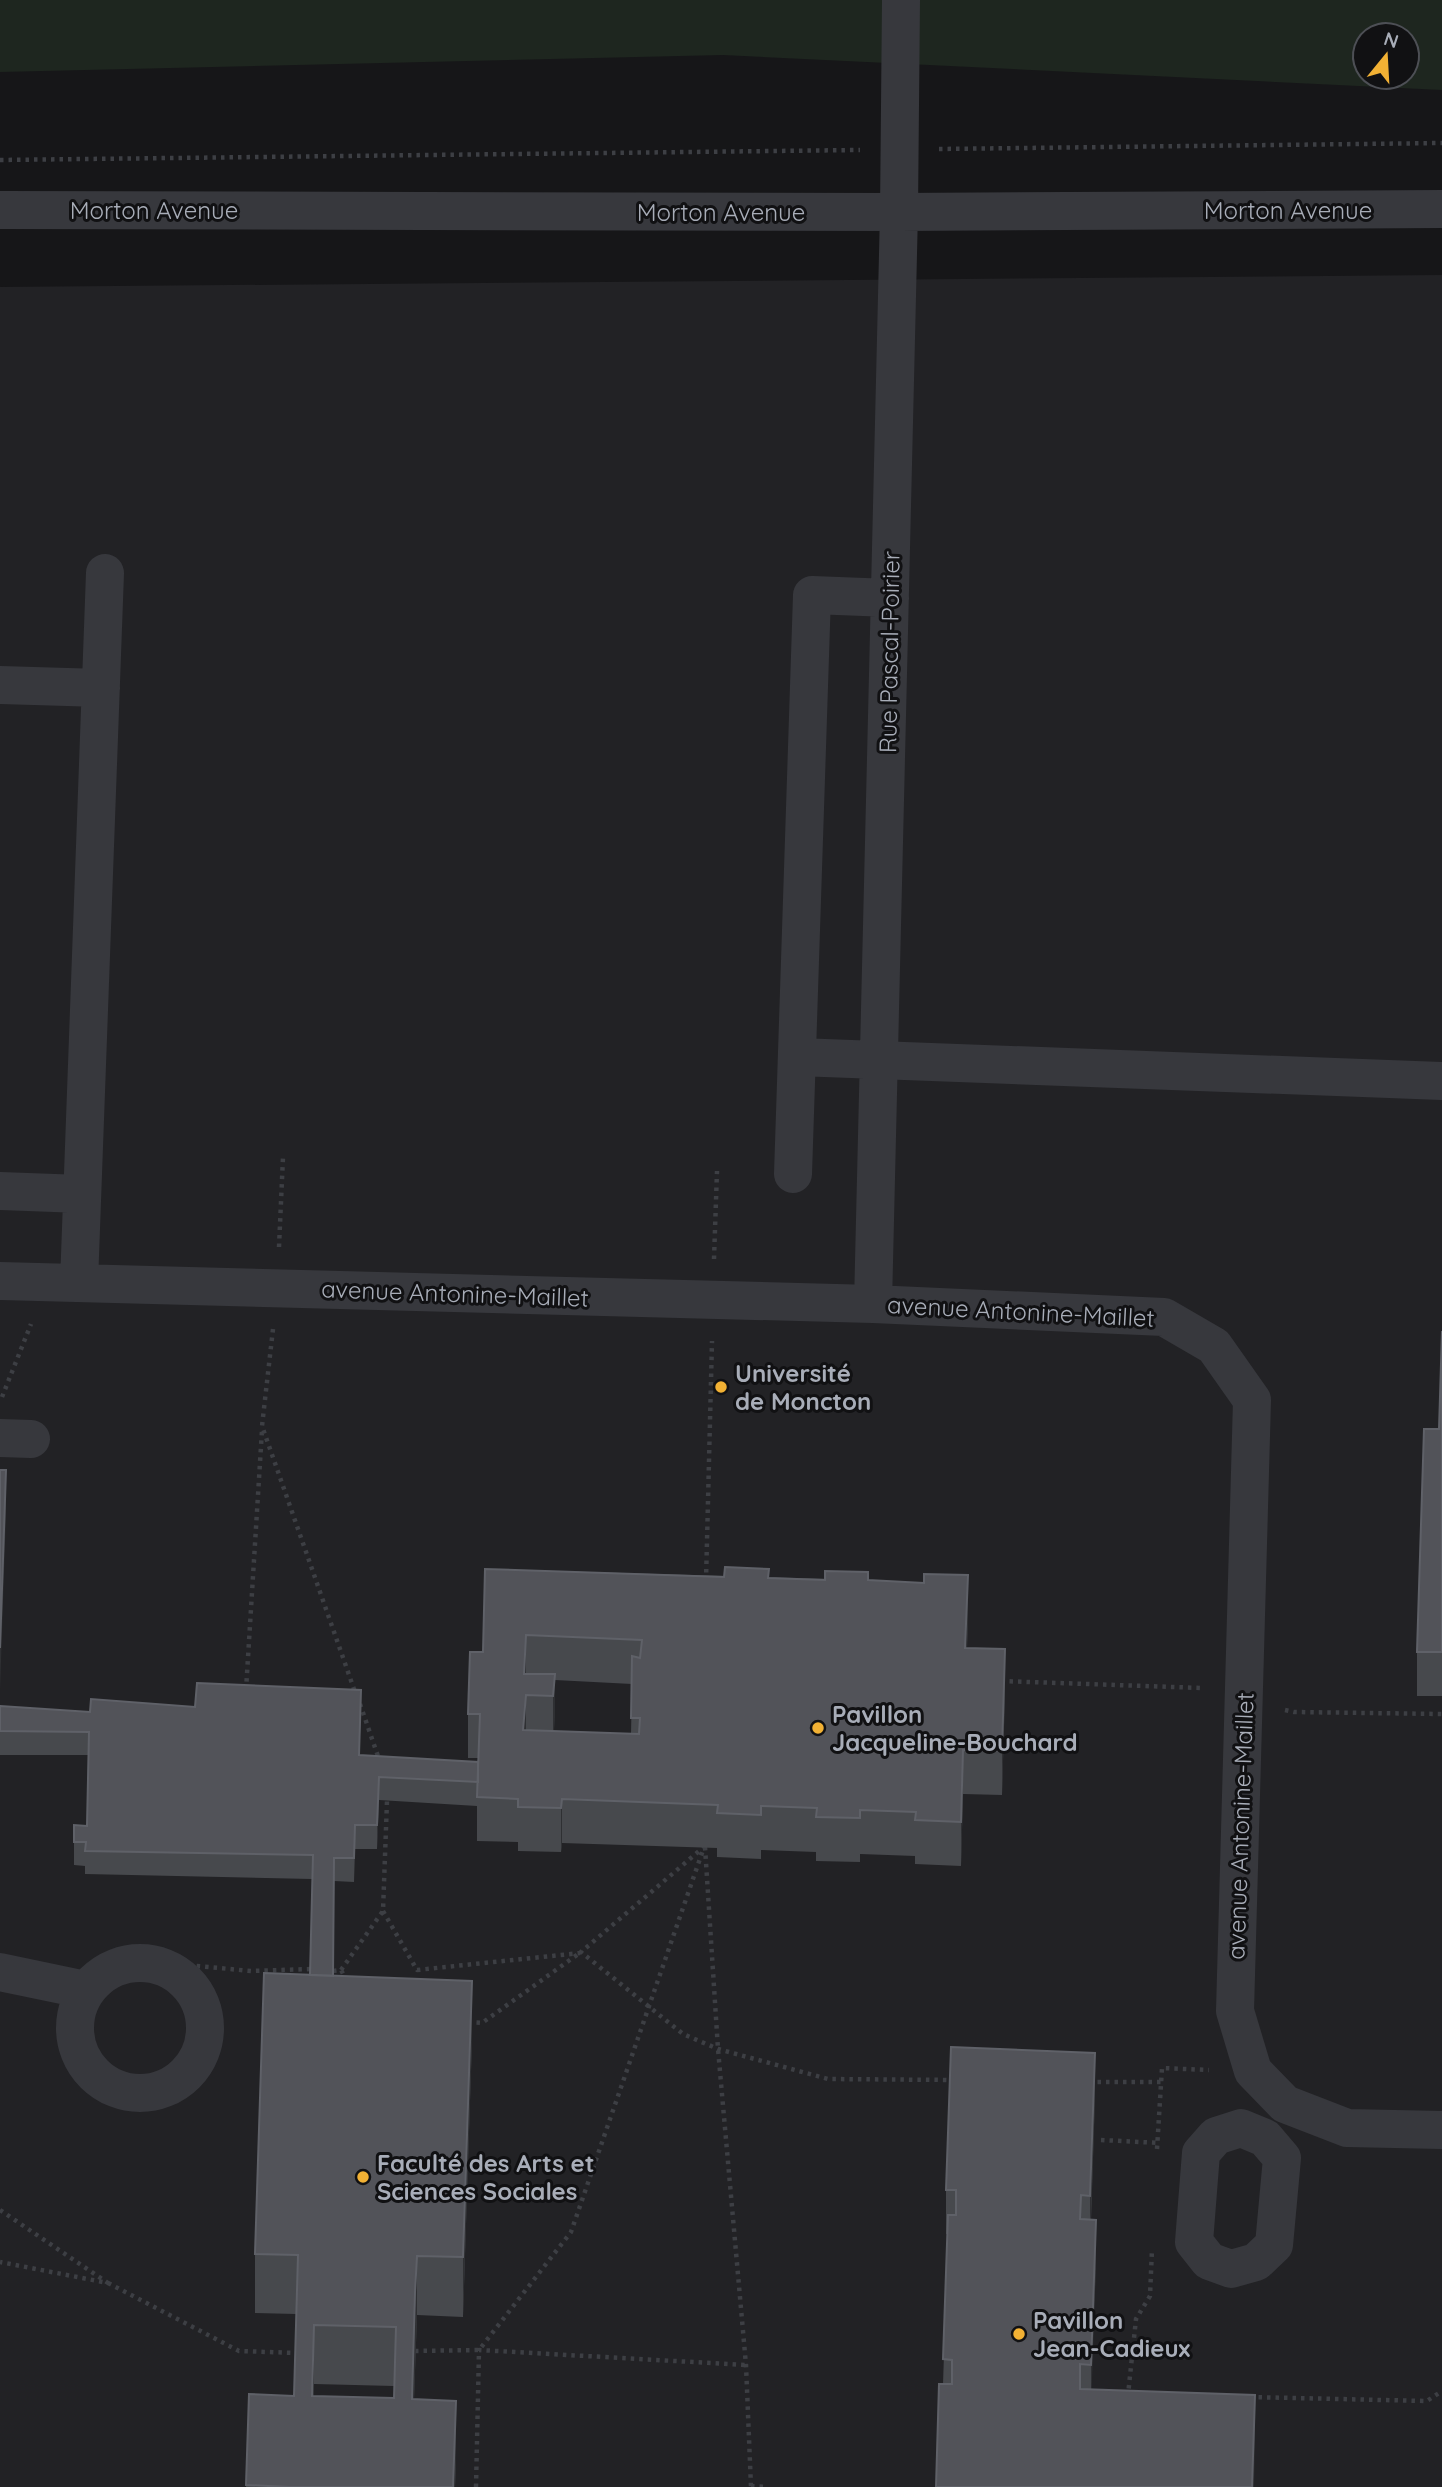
<svg xmlns="http://www.w3.org/2000/svg" width="1442" height="2487" font-family="Quicksand,sans-serif">
<style>
.built{fill:#222225}
.green{fill:#1e261f;fill-rule:evenodd}
.lines{fill:none;stroke-linecap:round;stroke-linejoin:round}
.path{stroke:#3d3f44;stroke-width:4.5;stroke-dasharray:3.5 5;stroke-linecap:butt}
.minor{stroke:#37383d;stroke-width:38}
.wall{fill:#47494d;fill-rule:evenodd}
.shaded-wall{fill:#2f3033}
.building{fill:#525359;stroke:#5f6168;stroke-width:2;fill-rule:evenodd}
.poi-dot{fill:#f2b134;stroke:#111113;stroke-width:2.5}
.labels{text-anchor:middle;dominant-baseline:central;stroke-width:6;stroke-linejoin:round;paint-order:stroke}
.street-label{font-size:24px;fill:#a8adb8;stroke:#111113}
.poi-label{font-size:24px;font-weight:bold;fill:#a8adb8;stroke:#111113;text-anchor:start}
</style>
<rect width="100%" height="100%" fill="#161618"/>
<path class="built" d="M1442 275V2487H0V287Z"/>
<path class="green" d="M0 0H1442V90L723 55 0 72ZM1365 35H1407V77H1365Z"/>
<g class="lines">
<path class="path" d="M939 149 1442 143
M0 160 860 150
M279 1247 283 1157
M714 1259 717 1171
M273 1329 262 1426 355 1692
M2 1397 31 1324
M706 1581 712 1341
M1001 1681 1202 1688
M246 1690 262 1430
M360 1704 380 1762
M1285 1710 1294 1712 1442 1714
M705 1846 581 1952 683 2034 718 2049 828 2079 955 2080
M705 1847 718 2049 746 2365 751 2487
M383 1911 417 1970 580 1953
M112 1958 251 1971 311 1969
M341 1970 383 1911 387 1801
M333 1971 341 1970 347 1981
M468 2022 482 2023 581 1952
M1089 2082H1161
M1101 2140 1160 2143
M1157 2149 1162 2068 1209 2070
M0 2210 108 2283 0 2262
M108 2283 239 2351 297 2353
M415 2351 479 2350 571 2232 703 1850
M1130 2395H1128L1136 2319 1150 2296 1152 2249
M1250 2397 1427 2401 1442 2391
M751 2486 767 2487
M476 2487 479 2350 746 2365"/>
<path class="minor" d="M0 210 899 212 1442 209
M0 685 101 688
M798 1057 1442 1081
M793 1174 812 595 890 598
M0 1191 82 1194
M0 1281 873 1304 1164 1317 1214 1346 1252 1400 1235 2011 1253 2071 1285 2104 1347 2128 1442 2130
M79 1283 105 573
M873 1304 899 212 901 0
M0 1438 31 1439
M75 2028a65 65 0 1 1 130 0a65 65 0 1 1-130 0Z
M0 1972 86 1990
M1241 2128 1265 2138 1282 2158 1274 2245 1256 2262 1231 2269 1209 2261 1194 2242 1201 2153 1216 2136Z"/>
</g>
<path class="wall" d="M1442 1331V1696H1417V1652L1439 1429Z
M485 1569 868 1580 968 1619 967 1648 1005 1693 1002 1795 963 1794 961 1866 915 1864V1856L860 1854V1862L816 1861V1852L761 1850V1859L717 1857V1848L562 1843 561 1852 518 1851V1842L477 1841V1806L379 1800 377 1849H355L354 1882 334 1881 333 1976 472 2040 463 2317 417 2315 414 2399 456 2460 455 2487H246L249 2394 294 2396 296 2314 255 2313V2254L310 1975 312 1879 85 1874V1866L74 1865V1842L87 1826 88 1755H0V1706L90 1712 195 1707 361 1713 359 1755 478 1762 479 1758H468V1714L483 1652ZM555 1680 632 1684 631 1734 554 1731ZM314 2384 394 2386V2398L314 2396Z
M1095 2097 1091 2220 1096 2264 1091 2389 1255 2439 943 2384 948 2234H946V2190Z"/>
<path class="shaded-wall" d="M6 1470V1514L0 1691V1648Z
M968 1575V1619L965 1692V1648Z
M526 1635V1738L523 1730Z
M1005 1649V1693L1002 1795V1751Z
M555 1674V1718L553 1740V1696Z
M963 1750V1794L961 1866V1822Z
M379 1777V1800L377 1849V1825Z
M562 1799V1843L561 1852V1808Z
M472 1981V2040L463 2317V2257Z
M1095 2053V2097L1090 2240V2196Z
M1096 2220V2264L1091 2409V2365Z
M417 2256V2315L412 2458V2399Z
M314 2325V2384L312 2456V2396Z
M1255 2395V2439L1254 2487H1252Z
M456 2401V2460L455 2487H453Z"/>
<path class="building" d="M1442 1331V1652H1417L1424 1429H1439Z
M0 1470H6L0 1648Z
M725 1567 769 1569 768 1578 825 1580V1571L868 1572V1580L924 1583V1574L968 1575 965 1648 1005 1649 1002 1751 963 1750 961 1822 915 1820 916 1812 860 1810V1818L816 1817 817 1808 761 1806V1815L717 1813 718 1805 562 1799 561 1808 518 1807V1799L477 1797 480 1714H468L470 1652H483L485 1569 724 1577ZM526 1635 642 1640 640 1658 632 1656 631 1718H640L639 1734 523 1730 526 1695 553 1696 555 1674H524Z
M197 1683 361 1690 359 1755 478 1762V1782L379 1777 377 1825H355L354 1858H334L333 1976 310 1975 313 1855 85 1851 86 1842H74V1825L87 1826 89 1732 0 1731V1706L90 1712 91 1699 195 1707Z
M264 1973 472 1981 463 2257 417 2256 415 2292 412 2399 456 2401 453 2487H290L246 2485 249 2394 294 2396 298 2255 255 2254ZM314 2325 396 2327 394 2398 312 2396Z
M951 2047 1095 2053 1090 2196 1081 2195 1080 2219 1096 2220 1091 2365 1080 2364V2389L1255 2395 1252 2487H936L939 2384H952V2360L943 2359 948 2215H956V2190H946Z"/>
<g class="poi-dot">
<circle cx="721" cy="1387" r="7"/>
<circle cx="818" cy="1728" r="7"/>
<circle cx="363" cy="2177" r="7"/>
<circle cx="1019" cy="2334" r="7"/>
</g>
<g class="labels">
<g class="street-label">
<text x="154" y="210">Morton Avenue</text>
<text x="1288" y="210">Morton Avenue</text>
<text x="721" y="212">Morton Avenue</text>
<text transform="translate(889 652) rotate(-89)">Rue Pascal-Poirier</text>
<text transform="translate(455 1293) rotate(2)">avenue Antonine-Maillet</text>
<text transform="translate(1021 1311) rotate(3)">avenue Antonine-Maillet</text>
<text transform="translate(1240 1826) rotate(-88)">avenue Antonine-Maillet</text>
</g>
<g class="poi-label">
<text x="735" y="1373">Université<tspan x="735" dy="28">de Moncton</tspan></text>
<text x="832" y="1714">Pavillon<tspan x="832" dy="28">Jacqueline-Bouchard</tspan></text>
<text x="377" y="2163">Faculté des Arts et<tspan x="377" dy="28">Sciences Sociales</tspan></text>
<text x="1033" y="2320">Pavillon<tspan x="1033" dy="28">Jean-Cadieux</tspan></text>
</g>
</g>
<g transform="translate(1386 56) rotate(18)"><circle r="33" fill="#111113" stroke="#4d4f55" stroke-width="2"/>
<path d="M0-5L12 26L0 18L-12 26Z" fill="#f2b134"/>
<text y="-10" font-size="19" font-weight="bold" text-anchor="middle" fill="#a8adb8">N</text>
</g>
</svg>
